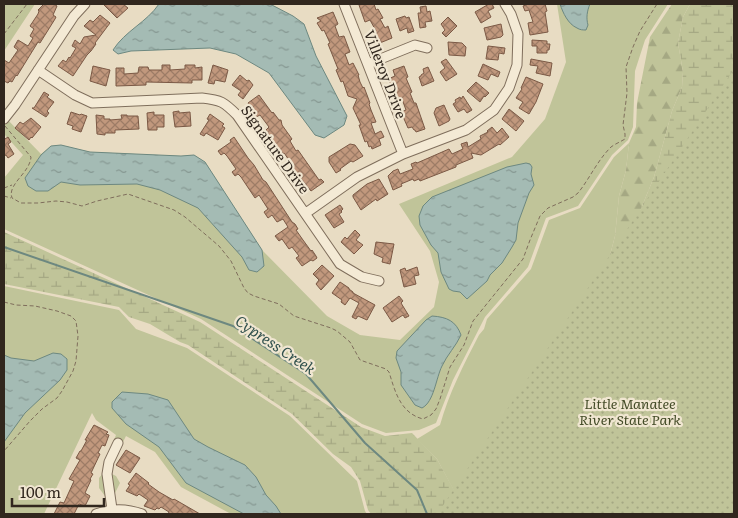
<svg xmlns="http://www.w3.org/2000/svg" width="738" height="518" font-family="Literata,serif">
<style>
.grass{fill:#c0c499}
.forest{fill:url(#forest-firs)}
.wetland{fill:url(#wetland-marsh)}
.park{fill:url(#park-dots)}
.water{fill:url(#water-ripples);stroke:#6d8880}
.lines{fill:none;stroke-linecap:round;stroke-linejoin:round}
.stream{stroke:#6d8880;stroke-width:2}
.building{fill:url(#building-cross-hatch);stroke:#7b5945}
.minor-casing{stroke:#7f6e5c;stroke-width:11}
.path{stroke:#7f6e5c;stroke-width:1;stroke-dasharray:4 2.5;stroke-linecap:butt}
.minor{stroke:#f4ead5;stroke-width:9}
.labels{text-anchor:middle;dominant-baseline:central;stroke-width:4.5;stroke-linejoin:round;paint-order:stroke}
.street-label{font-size:14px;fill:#31271e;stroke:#f0e6d1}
.park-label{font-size:14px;font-style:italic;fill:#434b27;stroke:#f0e6d1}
.water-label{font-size:15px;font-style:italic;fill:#2f4f4c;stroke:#f0e6d1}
</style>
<defs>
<pattern id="forest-firs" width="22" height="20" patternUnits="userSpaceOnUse" patternTransform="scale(1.25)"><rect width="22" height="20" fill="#c0c499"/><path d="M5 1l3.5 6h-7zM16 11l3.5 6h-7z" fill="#a5a883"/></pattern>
<pattern id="wetland-marsh" width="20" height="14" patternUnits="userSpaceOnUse" patternTransform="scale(1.25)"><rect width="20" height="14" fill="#c0c499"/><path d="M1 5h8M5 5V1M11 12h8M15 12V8" fill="none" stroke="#a5a883"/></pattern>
<pattern id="park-dots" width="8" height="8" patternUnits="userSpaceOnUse" patternTransform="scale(1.25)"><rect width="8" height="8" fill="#c0c499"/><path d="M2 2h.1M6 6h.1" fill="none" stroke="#a5a883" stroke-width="1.8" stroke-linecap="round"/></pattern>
<pattern id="water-ripples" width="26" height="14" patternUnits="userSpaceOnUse" patternTransform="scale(1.25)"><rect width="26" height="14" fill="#a4bbb4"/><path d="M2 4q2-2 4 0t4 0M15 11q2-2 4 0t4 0" fill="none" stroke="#869892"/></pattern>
<pattern id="building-cross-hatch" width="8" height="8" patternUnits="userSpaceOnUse" patternTransform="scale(1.25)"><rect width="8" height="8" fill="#c1987d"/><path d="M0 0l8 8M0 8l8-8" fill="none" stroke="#9d7c66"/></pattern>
</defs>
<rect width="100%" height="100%" fill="#e8dcc3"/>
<path class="grass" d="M4 4H35L4 51Z
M557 4H668L645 40 635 71 633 127 628 140 612 155 578 206 546 218 528 267 485 317 453 380 436 423 419 430 386 433 362 424 201 319 4 229V178L23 155 4 134V116L41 154 51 146 61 145 90 152 181 156 194 155 205 162 262 250 327 316 360 335 400 340 434 307 439 282 430 251 399 204 512 157 545 119 566 62Z
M629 143 626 170 619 196 615 236 604 278 734 500V514L454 491 437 459 417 439 440 425C449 393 464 364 479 335L484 329 487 319 531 269 549 220 580 208 614 157Z
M4 286 119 310 136 329 187 348 290 416 357 481 365 511 367 514H231L181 487 155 452 126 436 114 460 110 473 116 476 120 483 115 493V504L119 506 137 508 147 514H109L105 496 99 488V478L103 473 105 461 116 435 96 420 92 413 44 514H4Z"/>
<path class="forest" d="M672 4H690L683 17 678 43 683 72 682 87 672 111 654 177 638 216 604 278 615 236 619 196 626 170 629 143 636 127 637 103 650 37Z"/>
<path class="wetland" d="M690 4H734V238L638 216 654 177 672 111 682 87 683 72 678 43 683 17Z
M4 232 200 322 361 427 385 436 412 433 437 459 467 514H371L368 510 360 481 351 467 333 454 292 414 188 345 180 342 150 324 129 317 119 307 4 284Z"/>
<path class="park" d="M734 69V514H440L438 513Z"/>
<path class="water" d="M159 4H270L293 16 304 24 316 56 347 116 344 125 324 138 315 135 269 73 236 54 210 48 131 51 118 54 113 50C125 31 147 22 159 4Z
M560 4H590C587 11 586 18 588 25L586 30C583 30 580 30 577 28 568 24 563 13 560 4Z
M61 145 90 152 181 156 194 155 205 162 262 250 264 266 257 272 249 270 242 257 198 208 160 190 137 184 80 185 61 182 48 191H36L28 186 25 178 41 155 51 146Z
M526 163 530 164 532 167 531 174 534 185 529 193 518 223 516 240 512 247 502 263 490 275 487 281 467 299 460 292 453 291 449 289 441 272 438 253 431 245 420 225 419 216 423 206 432 197 507 167Z
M432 316C447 317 456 321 461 335 456 346 447 355 442 366 436 378 434 402 422 408L415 405 401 385V372L396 358 397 351 426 320Z
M53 353 61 354 67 359V370L60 380 25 413 4 442V355L11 358 34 361Z
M122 392 148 394 168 400 194 439 208 447 245 465 256 477 266 495 276 506 281 514H244L186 483 159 447 126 424 112 408V402Z"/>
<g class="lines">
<path class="stream" d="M4 247 233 326 306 374 365 443 417 490 427 514"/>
</g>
<path class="building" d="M44 4H54L57 6 53 15 56 17 55 19 40 43 38 42 17 76 16 75 12 82 10 81 8 83 4 81V60L9 63 18 50 14 47 18 40 28 46 33 38 30 36 34 29 30 26 38 14 39 11 38 10Z
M103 4H123L128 8 117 18Z
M363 4H374L376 10 378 9 383 18 380 19 385 28 388 26 392 38 375 45 370 33 376 31 370 20 365 22 359 5Z
M489 4H492L494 8 488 11 491 17 481 23 475 12Z
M529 4H545L547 11 545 12 548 32 530 35 528 23 533 22 529 10 525 11 523 6Z
M426 6 427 12 430 11 432 21 425 22 426 27 420 28 418 13H421L420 7Z
M333 12 338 24 335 26 339 37 344 36 350 52 345 54 349 65 353 63 359 75H358L360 82 363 88 364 87 370 103 369 104 371 110 376 122 371 123 375 134 381 131 384 137 379 139 381 145 372 149 371 146 369 147 367 141 365 142 359 125H361L353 108 357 99 348 96 343 81 341 82 336 70 338 69 328 44 330 43 324 30 322 31 317 23 321 21 317 18Z
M100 15 110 23 95 43 96 44 91 51 87 55 73 76 58 66 63 60 66 62 69 57 70 58 76 48 72 46 75 40 80 44 84 37 96 35 84 26 90 20 93 22Z
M405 16 406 18 409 17 414 31 408 33 407 28 400 31 396 19Z
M448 17 457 26 446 37 442 33 445 30 441 24Z
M501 24 503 35 501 37 487 40 484 28Z
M532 40 547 41V44H550L549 50H547V53H537V46H532Z
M448 42 462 43 466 47 465 56 449 55Z
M488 46 505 48 504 54 499 53 498 60 486 59Z
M446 59 457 74 446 81 440 72 445 68 441 62Z
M531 59 552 63 550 76 536 73 538 66 530 65Z
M483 64 500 72 498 77 491 74 488 80 478 76Z
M162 65H170V70L185 69V65H195V68L202 67V80H192V83L146 82V85L116 86V68H124V74L138 73 139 67H148L149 70H162Z
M213 65 228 70 225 82 215 80 214 84 208 83Z
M93 66 110 70 106 86 90 81Z
M404 66 408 77 406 78 412 92 410 93 414 103H416L425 129 416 132 415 130H414L412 127 408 128 401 112 406 110 402 99 396 101 394 96 396 95 388 79 395 76 393 70Z
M428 67 434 81 422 86 419 77 421 76V75L424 73 423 69Z
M240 75 247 81 249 80 253 85 243 99 238 95 241 91 232 85Z
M526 77 543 84 536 102 529 114 519 108 523 102 516 98 522 89 521 88Z
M476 82 489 93 485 97 484 96 480 102 467 91Z
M44 92 49 95 47 97 54 102 47 111 49 113 46 117 32 108H34Z
M259 95 272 113 273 112 279 120H281L282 125 292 139 290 141 296 151 298 150 319 180 321 179 324 182 311 191 296 172H295L292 168 294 167 284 153 283 154 277 146 276 147 272 142 273 141 266 130 269 127 260 115 256 117 253 113 254 112 248 103Z
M463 96 472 110 467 113 464 109 458 112 453 104 456 102 455 100 460 97 461 99Z
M444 105 450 119 449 121 439 126 434 113 436 108Z
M509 109 524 121 516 131 502 119Z
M179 111V113L190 112 191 126 175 127 173 112Z
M71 112 80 115 81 114 87 116 81 132 72 129 73 126 67 124Z
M154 112V115H164V127H157V130H148L147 113Z
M210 114 224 124 222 126 225 128 218 140 206 133 204 136 200 134 209 120 207 119Z
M96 115 104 116V119H110V120L122 119 121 115H127V116H138L139 129 115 130V133H105V135L97 134Z
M31 118 41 127 32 138 31 137 29 140 15 128 20 122 23 124Z
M492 127 497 133 502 128 509 137 500 145 499 144 481 155 471 153 473 158 456 165V167L420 181 419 179 414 181 413 179 401 184 402 186 393 190 388 176 393 171 398 169 400 174 413 169 411 164 416 162 417 163 449 149 452 154 463 149 461 144 467 142 468 147 481 139 480 136 488 132 487 131Z
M4 136 5 139 8 137 11 142 8 144 14 154 8 158 6 155 4 156Z
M234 137 248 158 254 165 263 180 266 182 292 222 295 224 298 229 296 230 303 240 311 251 312 250 316 256 317 258 313 261 311 260 302 266 296 258 299 256 292 247 289 249 282 239 279 241 275 236 288 227 283 219 277 222 272 215 268 218 264 212 268 209 259 195 255 198 241 177 238 174 235 176 232 172 236 169 227 156 224 153 221 155 218 151 231 142 230 140Z
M350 144 355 145 363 156 353 162 351 161 340 169 341 170 336 173 329 162V157Z
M379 179 388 194 377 201 376 199 361 210 353 197V195L367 184Z
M340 205 343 209 341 211 342 212 339 214 344 222 334 228 325 215Z
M355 230 360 235 356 240 363 245 354 254 341 242 345 237 347 239Z
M376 242 394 244 390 264 382 262 383 258 374 254Z
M322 265 334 276 321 290 316 284 319 280 313 274Z
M417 267 419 275 414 276 416 284 404 287 400 270 405 268 406 271Z
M340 282 349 288V289L353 292V293L375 305 367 320 358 316 356 319 352 317 359 303 350 298 345 305 341 302 342 300 332 293Z
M399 296 403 301 401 303 409 316 405 318 403 315 392 322 383 308Z
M94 425 108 432 106 434 109 435 105 446 102 445 98 453 100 454 91 473 93 474 90 479 91 480 85 493 90 496 85 506 79 504 74 514H54L60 502 64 503 74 481 69 479 80 460 76 458 80 451H81L87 440H85Z
M126 450 140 458 130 473 116 465Z
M136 473 149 483 148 484 159 492 173 500 174 499 200 514H168L169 512 161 507 159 509 157 508 155 510 144 506 148 500 139 494 137 496 126 491 130 485 128 484Z"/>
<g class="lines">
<defs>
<path id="minor" d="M344 4 403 154
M368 64 415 45 427 48
M38 70 75 95 92 103 202 98C221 100 224 102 237 115L340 264 362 277 379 281
M4 119 15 105 74 16 85 4
M306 213 357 177 403 154 466 130 494 110 509 88 517 65 518 34 511 14 505 4
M112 509 107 474 109 462 118 443
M96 514C112 508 126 508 142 514"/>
</defs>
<use href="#minor" class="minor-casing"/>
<path class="path" d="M4 34 27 4
M5 126 31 157C30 173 7 184 12 198L21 203H38L56 201 67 202 82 206 97 201 128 194 174 210 185 217 219 246 231 261 244 288 248 293 254 296 279 304 294 316 331 328 337 331 350 342 360 360 386 369 389 372C395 391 400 413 423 419L431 415 436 409 440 399 450 367 464 345 473 321 523 259 530 240 540 216 548 208 573 197 578 193C590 178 597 161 611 147 615 144 620 142 625 139V134L623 125 627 93 626 67 633 47 640 31 657 4
M4 188 12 185
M4 196 11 198
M4 302 16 305 35 306 57 311 71 316 76 321 78 336 76 361 73 371 62 391 57 398 42 409 30 421 4 451"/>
<use href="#minor" class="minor"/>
</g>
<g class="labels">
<g class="street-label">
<text transform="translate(386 74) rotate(69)">Villeroy Drive</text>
<text transform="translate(276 149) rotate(54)">Signature Drive</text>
</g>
<g class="park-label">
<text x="630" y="403">Little Manatee<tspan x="630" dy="16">River State Park</tspan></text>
</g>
<g class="water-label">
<text transform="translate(276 344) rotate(34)">Cypress Creek</text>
</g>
</g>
<rect width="738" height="518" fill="none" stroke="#31271e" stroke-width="10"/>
<path d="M12 498v8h92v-8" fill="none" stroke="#31271e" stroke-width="2.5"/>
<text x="20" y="498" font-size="15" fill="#31271e" stroke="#f0e6d1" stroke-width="4" paint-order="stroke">100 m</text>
</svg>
